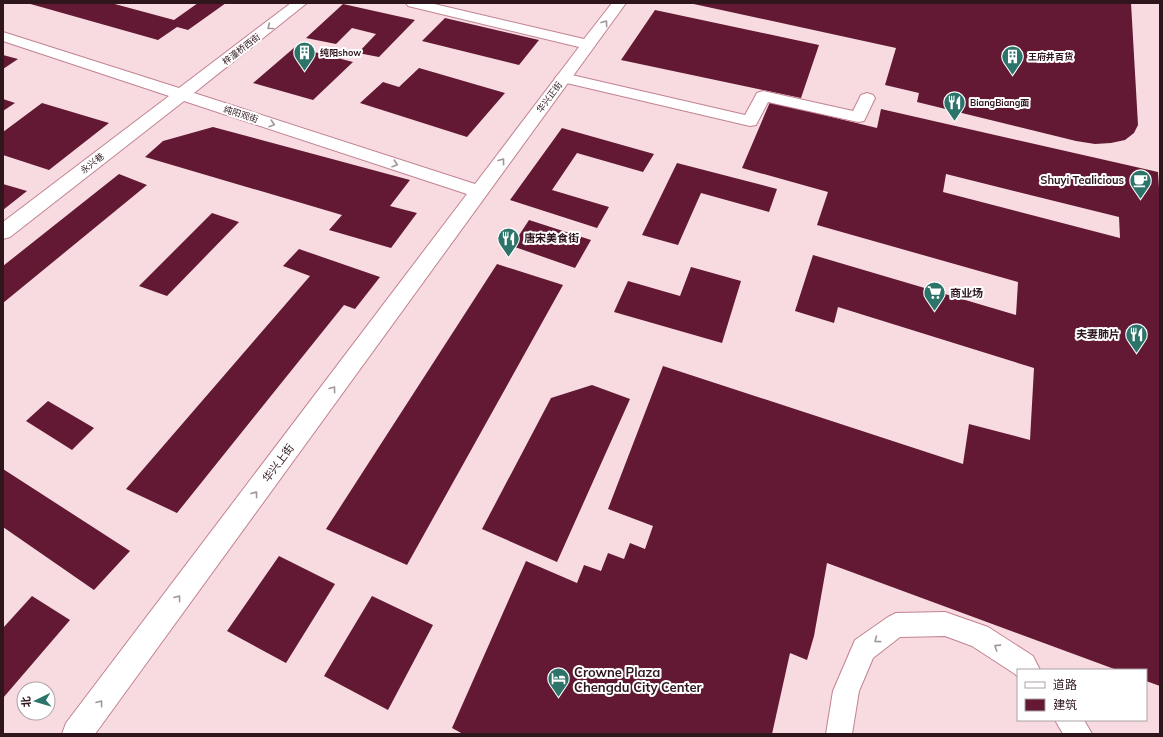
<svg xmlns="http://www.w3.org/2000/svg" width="1163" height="737" font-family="Mulish,'Noto Sans SC',sans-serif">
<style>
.building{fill:#631933;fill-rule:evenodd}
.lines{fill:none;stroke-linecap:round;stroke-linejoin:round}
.service-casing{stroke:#c28291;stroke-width:2}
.pedestrian-casing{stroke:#c28291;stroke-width:2}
.minor-casing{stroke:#c28291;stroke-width:2}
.service{fill:#fff;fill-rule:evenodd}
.pedestrian{fill:#fff;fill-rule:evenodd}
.minor{fill:#fff;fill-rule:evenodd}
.oneway{stroke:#a19699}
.labels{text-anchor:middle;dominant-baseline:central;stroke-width:4;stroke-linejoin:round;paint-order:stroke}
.far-street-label{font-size:9px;fill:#2f161d;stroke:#fff}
.far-poi-label{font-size:9px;font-weight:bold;fill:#2f161d;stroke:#fff;text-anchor:start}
.poi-label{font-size:11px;font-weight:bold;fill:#2f161d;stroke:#fff;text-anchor:end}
.street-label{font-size:11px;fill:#2f161d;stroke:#fff}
.near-poi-label{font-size:13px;font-weight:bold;fill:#2f161d;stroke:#fff;text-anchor:start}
</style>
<rect width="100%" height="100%" fill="#f7dbe1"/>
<path class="building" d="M27 3H111L174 20 198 3H226L188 30 177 27 158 40Z
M689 3H1131L1138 125 1134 133 1125 140 1111 143 1095 144 1076 141 917 102 919 93 885 85 896 48Z
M343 4 415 20 379 57 358 53 376 34 352 28 336 44 306 38Z
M655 10 819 45 801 98 621 60Z
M445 18 539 40 519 65 422 41Z
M295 47 353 62 313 100 253 83Z
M3 55 18 59 3 69Z
M419 68 505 93 467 137 360 103 383 82 399 87Z
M3 99 15 103 3 111Z
M770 102 877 128 881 109 1158 172 1160 204V686L1146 681V670H1117L827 563 814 636 807 660 790 653 772 734H463L452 728 526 561 577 583 584 565 601 571 608 553 624 559 630 543 645 549 653 526 608 509 663 366 963 464 969 424 1030 440 1034 368 838 307 834 323 795 311 813 255 1016 315 1018 282 817 225 828 192 742 168ZM946 174 1119 217 1120 238 943 192Z
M42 103 109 123 49 170 3 155V132Z
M213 127 410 180 390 206 417 213 391 248 329 230 342 215 145 157 163 141Z
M562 128 654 154 643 172 577 153 552 190 609 207 597 228 510 200Z
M677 163 777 189 769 212 701 193 678 245 642 235Z
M119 174 147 185 3 303V266Z
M3 184 27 191 3 210Z
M212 213 239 222 167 296 139 286Z
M529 220 591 240 575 268 512 246Z
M299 249 380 277 355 309 344 305 177 513 126 489 310 276 283 266Z
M497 264 563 285 407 565 326 529Z
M691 267 741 281 722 343 614 312 628 281 680 296Z
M592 385 630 399 557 562 482 529 551 398Z
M48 401 94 428 72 450 26 421Z
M3 469 130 551 94 590 3 527Z
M279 556 335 584 286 663 227 631Z
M32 596 70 620 3 698V628Z
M372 596 433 625 388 710 324 676Z"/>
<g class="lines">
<defs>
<path id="service" d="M945 612 988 627 1033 656 1040 670H1018V677L1015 674 972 646 945 636 900 637 873 658 859 691 852 734H826L833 691 855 640 888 617 896 613Z
M1055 720H1084L1092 734H1063Z"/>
<path id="pedestrian" d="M563 73 745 115 757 93 763 91 853 111 861 95 867 93 873 95 875 98 864 121 858 122 768 102 756 125 750 126 558 81 555 78 558 75Z"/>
<path id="minor" d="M291 3H307L194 93 475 184 579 47 408 6 406 3H430L584 39 612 3H626L95 734H62L66 723 467 194 184 101 10 237 3 239V222L169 96 3 41V32L179 88Z"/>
</defs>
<use href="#service" class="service-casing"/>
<use href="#pedestrian" class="pedestrian-casing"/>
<use href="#minor" class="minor-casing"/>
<use href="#service" class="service"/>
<use href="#pedestrian" class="pedestrian"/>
<use href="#minor" class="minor"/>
</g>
<defs><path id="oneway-chevron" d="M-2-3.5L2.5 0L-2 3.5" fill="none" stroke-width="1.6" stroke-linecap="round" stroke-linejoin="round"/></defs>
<g class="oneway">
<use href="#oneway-chevron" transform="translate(605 23) rotate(-54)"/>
<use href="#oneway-chevron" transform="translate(270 27) rotate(142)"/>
<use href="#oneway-chevron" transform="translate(272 124) rotate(18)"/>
<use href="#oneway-chevron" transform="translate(502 161) rotate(-53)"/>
<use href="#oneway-chevron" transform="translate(395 164) rotate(18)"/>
<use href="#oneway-chevron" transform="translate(333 389) rotate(-53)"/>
<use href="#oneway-chevron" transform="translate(255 494) rotate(-53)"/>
<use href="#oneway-chevron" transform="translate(178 598) rotate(-53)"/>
<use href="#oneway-chevron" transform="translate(877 640) rotate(143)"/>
<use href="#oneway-chevron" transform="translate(997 647) rotate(-147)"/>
<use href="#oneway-chevron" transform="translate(100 703) rotate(-53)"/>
</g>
<defs>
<symbol id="building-pin" viewBox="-11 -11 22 30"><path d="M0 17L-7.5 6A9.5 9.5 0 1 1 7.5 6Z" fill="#2c736a" stroke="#fff"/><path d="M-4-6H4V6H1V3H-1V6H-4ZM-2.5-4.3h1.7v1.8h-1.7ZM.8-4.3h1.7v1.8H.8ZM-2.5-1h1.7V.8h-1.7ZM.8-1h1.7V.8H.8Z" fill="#fff"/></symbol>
<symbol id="restaurant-pin" viewBox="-11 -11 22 30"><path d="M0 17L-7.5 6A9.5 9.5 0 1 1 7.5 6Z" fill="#2c736a" stroke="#fff"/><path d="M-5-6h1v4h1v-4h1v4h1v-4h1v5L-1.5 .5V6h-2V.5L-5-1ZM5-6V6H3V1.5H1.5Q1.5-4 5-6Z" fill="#fff"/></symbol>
<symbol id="cafe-pin" viewBox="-11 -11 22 30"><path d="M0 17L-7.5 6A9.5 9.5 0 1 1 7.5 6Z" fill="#2c736a" stroke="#fff"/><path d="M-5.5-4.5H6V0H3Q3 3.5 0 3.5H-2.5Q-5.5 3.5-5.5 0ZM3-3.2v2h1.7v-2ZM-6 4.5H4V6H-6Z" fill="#fff"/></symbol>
<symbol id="supermarket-pin" viewBox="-11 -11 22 30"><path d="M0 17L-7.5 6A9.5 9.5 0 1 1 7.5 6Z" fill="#2c736a" stroke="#fff"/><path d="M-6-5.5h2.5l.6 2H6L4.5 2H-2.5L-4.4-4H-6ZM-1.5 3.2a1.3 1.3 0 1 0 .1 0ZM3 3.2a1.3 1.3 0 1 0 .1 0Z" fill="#fff"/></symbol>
<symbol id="hotel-pin" viewBox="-11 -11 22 30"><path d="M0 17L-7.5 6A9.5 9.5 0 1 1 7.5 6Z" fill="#2c736a" stroke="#fff"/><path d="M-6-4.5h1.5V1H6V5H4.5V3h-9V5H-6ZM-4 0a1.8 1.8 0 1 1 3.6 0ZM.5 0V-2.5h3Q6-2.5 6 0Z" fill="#fff"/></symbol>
</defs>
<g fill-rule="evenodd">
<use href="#building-pin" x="292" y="40" width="25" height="34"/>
<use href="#building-pin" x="1000" y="44" width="25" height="34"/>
<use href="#restaurant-pin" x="942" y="90" width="25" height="34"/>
<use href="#cafe-pin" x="1128" y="168" width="25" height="34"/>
<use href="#restaurant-pin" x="496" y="226" width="25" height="34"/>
<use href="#supermarket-pin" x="922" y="280" width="25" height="34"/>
<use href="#restaurant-pin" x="1124" y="322" width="25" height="34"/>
<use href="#hotel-pin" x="546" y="666" width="25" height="34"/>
</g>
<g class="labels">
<g class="far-street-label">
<text transform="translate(241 49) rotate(-38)">梓潼桥西街</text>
<text transform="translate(549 97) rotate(-53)">华兴正街</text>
<text transform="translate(241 114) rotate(18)">纯阳观街</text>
<text transform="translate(92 163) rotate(-38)">永兴巷</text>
</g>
<g class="far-poi-label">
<text x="320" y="52">纯阳show</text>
<text x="1028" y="56">王府井百货</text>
<text x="970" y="102">BiangBiang面</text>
</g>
<g class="poi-label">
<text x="1124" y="180">Shuyi Tealicious</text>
<text x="524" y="238" text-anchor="start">唐宋美食街</text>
<text x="950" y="293" text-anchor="start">商业场</text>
<text x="1120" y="334">夫妻肺片</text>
</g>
<g class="street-label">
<text transform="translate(278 463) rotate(-53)">华兴上街</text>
</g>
<g class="near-poi-label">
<text x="574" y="672">Crowne Plaza<tspan x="574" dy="15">Chengdu City Center</tspan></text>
</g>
</g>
<rect width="1163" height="737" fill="none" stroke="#2f161d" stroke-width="8"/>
<rect x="1017" y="669" width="130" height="52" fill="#ffffff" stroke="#aca2a5"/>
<rect x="1025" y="682" width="20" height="6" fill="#ffffff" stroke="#aca2a5"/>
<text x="1053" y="689" font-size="12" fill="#2f161d">道路</text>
<rect x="1025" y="699" width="20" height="12" fill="#631933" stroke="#aca2a5"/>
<text x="1053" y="709" font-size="12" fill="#2f161d">建筑</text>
<g transform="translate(36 701) rotate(265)"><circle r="19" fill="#ffffff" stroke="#aca2a5"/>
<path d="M0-3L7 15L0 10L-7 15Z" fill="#2c736a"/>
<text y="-6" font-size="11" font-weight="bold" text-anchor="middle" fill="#2f161d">北</text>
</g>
</svg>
